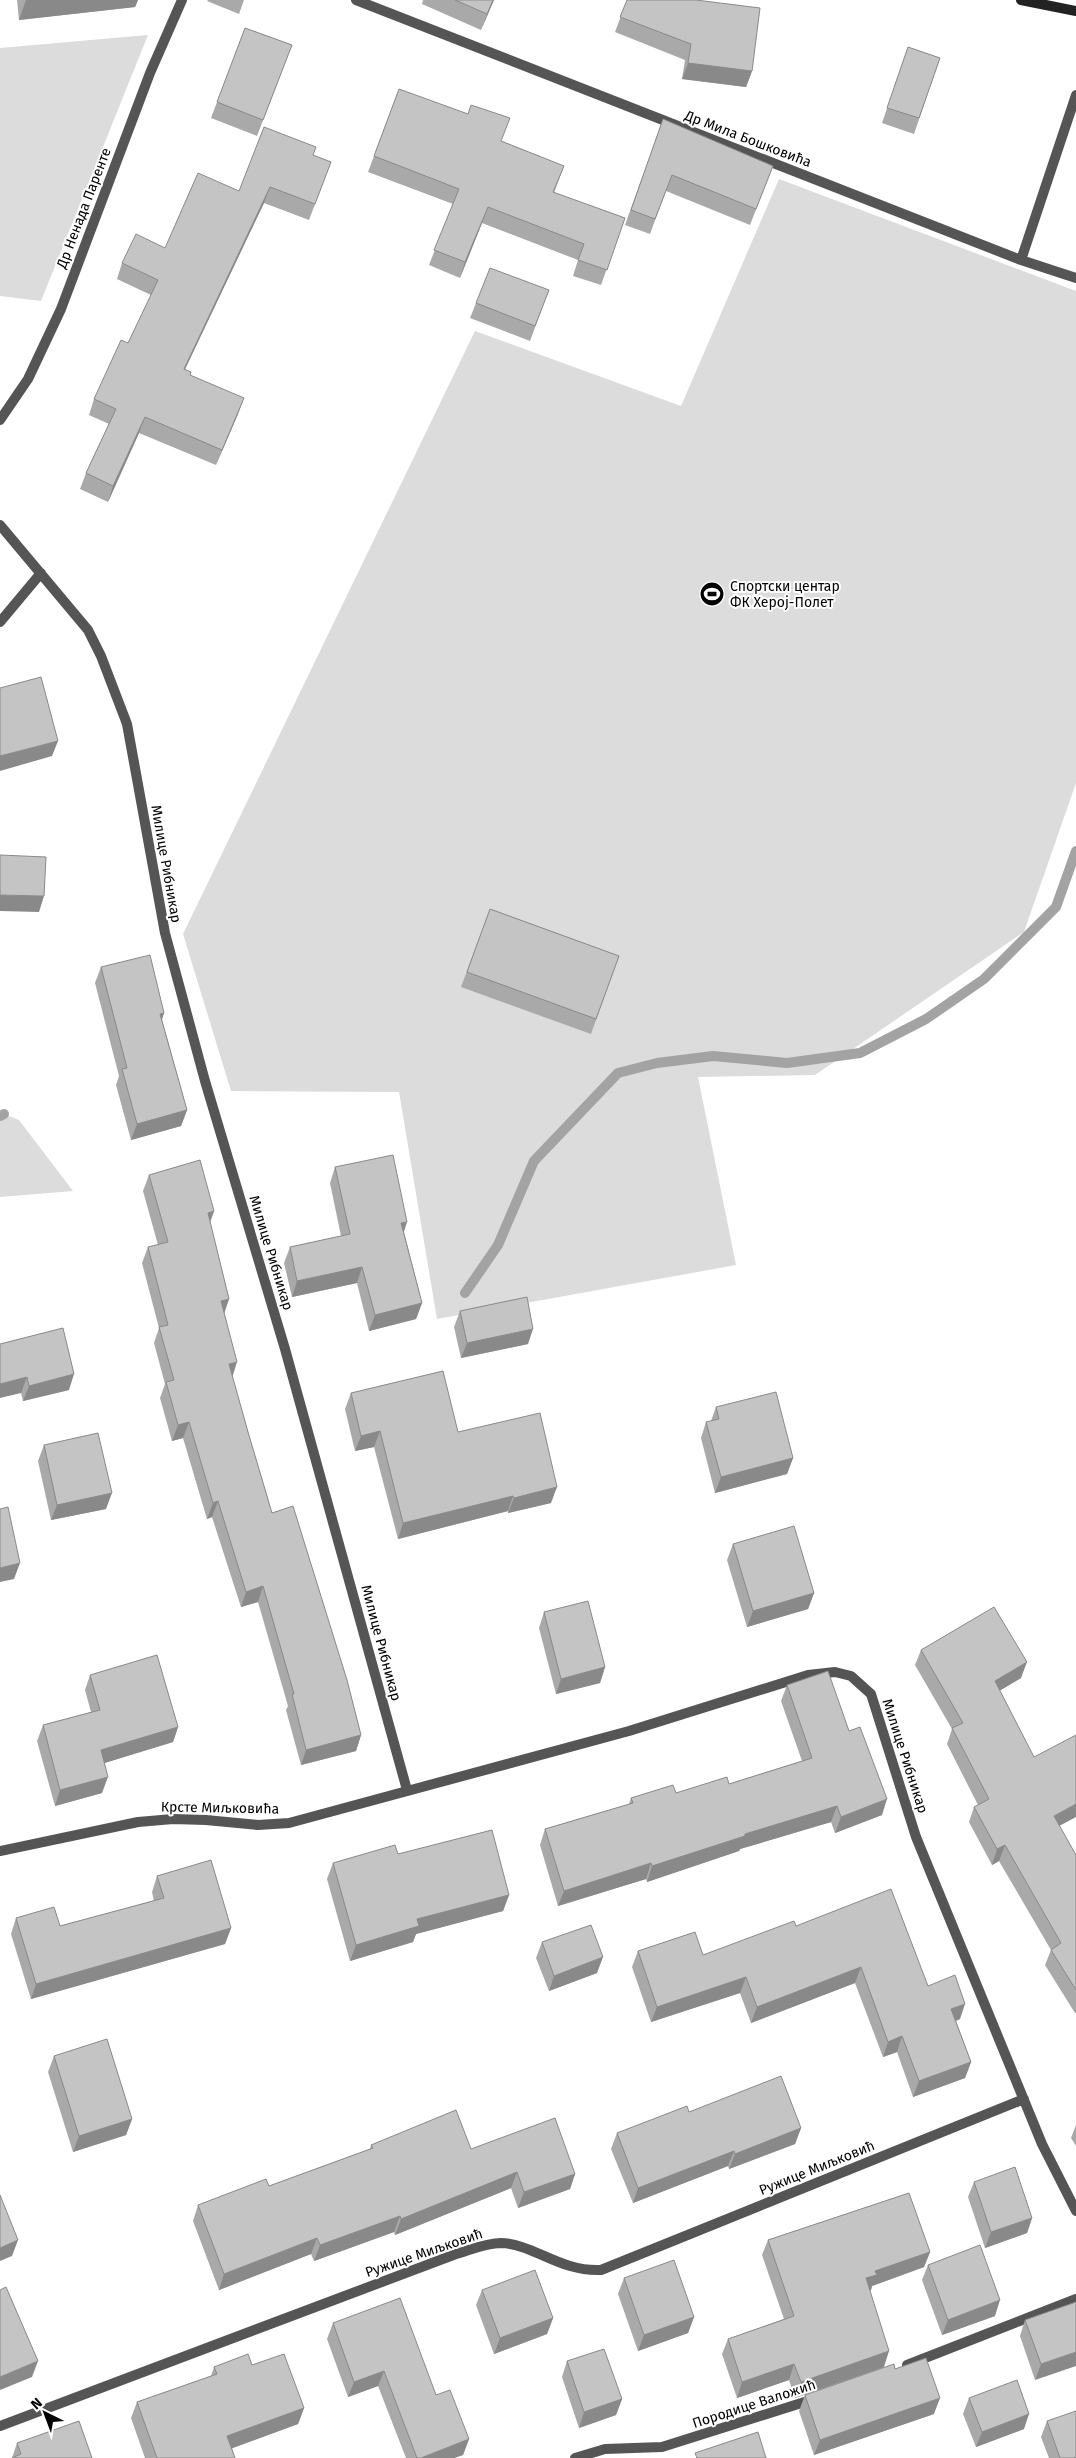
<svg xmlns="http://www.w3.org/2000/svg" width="1076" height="2458" font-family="'Fira Sans',sans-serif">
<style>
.green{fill:#dcdcdc}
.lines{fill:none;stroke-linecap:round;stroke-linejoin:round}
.stream{stroke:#a3a3a3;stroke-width:10}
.minor{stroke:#555;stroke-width:10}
.secondary{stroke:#222;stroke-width:10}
.wall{fill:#a9a9a9}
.shaded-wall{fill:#898989}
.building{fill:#c4c4c4;stroke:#898989}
.labels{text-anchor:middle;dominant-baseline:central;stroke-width:4;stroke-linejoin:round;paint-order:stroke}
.street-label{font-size:14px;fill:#000;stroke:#fff}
.poi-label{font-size:14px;fill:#000;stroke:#fff;text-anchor:start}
</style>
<rect width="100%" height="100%" fill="#fff"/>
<path class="green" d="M148 35 41 301 0 296V48Z
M779 179 1076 291V783L1024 932 815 1075 698 1077 736 1265 437 1319 399 1092 231 1091 183 934 475 331 681 406Z
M4 1114 19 1120 73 1191 0 1197V1116Z"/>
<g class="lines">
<path class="stream" d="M0 1116 4 1114
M465 1293 498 1245 534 1161 618 1073 657 1063 713 1056 787 1063 860 1053 926 1019 984 979 1056 907 1076 851"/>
<path class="minor" d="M356 0 1021 260 1076 278
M1021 260 1076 95
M0 420 28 379 61 309 150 73 182 0
M0 525 88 630 101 656 127 724 165 933 205 1081 285 1349 407 1790
M0 622 41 573
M0 1851 138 1822 173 1819 206 1820 258 1825 289 1823 629 1731 808 1675 835 1672 851 1676 871 1694 916 1837 1042 2144 1076 2211
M907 2365 1076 2299
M0 2426 456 2254C470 2250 486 2243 501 2243 534 2244 560 2272 601 2270L1024 2099
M575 2458 605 2449 662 2447 814 2399"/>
<path class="secondary" d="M1021 0 1076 11"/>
</g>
<path class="wall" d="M17 0H138L135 7 19 20Z
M208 0H244L239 14 207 1Z
M423 0H494L481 30 422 4Z
M627 0 752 71 746 87 682 79 685 60 615 32Z
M245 28 292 45 257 136 211 118Z
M908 47 940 58 914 134 882 123Z
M399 89 501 141 564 166 554 193 625 218 601 285 573 276 578 260 482 223 460 278 429 265 453 204 368 172Z
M663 119 773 166 750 225 666 191 650 234 625 225Z
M313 155 331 162 309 220 264 203 185 369 190 375 238 414 216 465 139 433 108 502 80 489 86 473 109 424 89 415 94 399 128 343 151 295 117 279 122 263 165 248 239 191Z
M549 290 530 341 470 318 476 303Z
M490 909 619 956 591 1034 461 987Z
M101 967 164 1013 162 1020 187 1110 181 1126 131 1140 116 1085 119 1076 95 983Z
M335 1167 404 1232 422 1303 416 1319 369 1331 357 1283 292 1297 284 1263 290 1247 341 1236 330 1183Z
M149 1175 214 1211 210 1223 229 1299 224 1312 232 1376 248 1432 272 1513 361 1735 356 1751 301 1765 286 1710 288 1706 258 1602 241 1607 212 1517 207 1519 183 1438 172 1441 160 1398 165 1384 154 1343 159 1328 142 1263 148 1247 158 1245 143 1191Z
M460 1311 528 1344 461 1358 454 1327Z
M0 1344 69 1390 23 1401 21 1393Z
M351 1393 458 1432 551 1503 508 1513V1511L398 1539 374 1447 355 1451 345 1409Z
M716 1407 793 1458 787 1474 715 1493 701 1438 706 1422 711 1421Z
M44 1445 106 1509 51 1520 38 1461Z
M733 1544 814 1593 808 1609 747 1627 727 1560Z
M544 1612 605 1667 600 1683 556 1694 539 1628Z
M921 1650 1021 1678 999 1691 1059 1826 1076 1855V2013H1075L1045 1965 1051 1950 999 1861 992 1865 969 1822 974 1807 978 1805 947 1744 952 1729 915 1665Z
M90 1675 178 1727 173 1742 104 1763 102 1793 55 1806 37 1741 43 1725 91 1712 85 1690Z
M787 1685 849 1731 882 1815 835 1833 831 1822 740 1849 739 1851 647 1882 646 1879 558 1906 540 1845 545 1829 629 1804 631 1798 676 1793 729 1784 802 1761 781 1701Z
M398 1854 509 1895 503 1911 416 1934 413 1942 350 1961 327 1879 333 1863Z
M157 1876 231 1928 225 1944 31 1999 11 1934 16 1918 60 1926 154 1901 152 1892Z
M796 1926 928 1986 960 2019 956 2021 971 2062 965 2078 913 2097 897 2052 883 2057 855 1983 751 2023 740 1993 651 2022 632 1967 638 1951 703 1955Z
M542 1942 597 1973 549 1991 536 1958Z
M54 2056 132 2119 126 2135 73 2152 48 2072Z
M689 2112 801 2128 795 2144 729 2169 728 2166 633 2203 611 2149 617 2133Z
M1076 2125V2146L1071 2138Z
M371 2145 471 2149 575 2174 570 2189 518 2208 511 2188 395 2235 394 2232 314 2261 311 2254 219 2290 193 2221 198 2205 269 2186 370 2149Z
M974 2182 1032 2218 1027 2233 985 2248 968 2197Z
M768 2240 930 2252 924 2267 872 2286 871 2290 870 2291 884 2367 795 2398 789 2380 737 2398 722 2354 728 2339 784 2319 762 2255Z
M928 2265 995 2316 942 2335 922 2280Z
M624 2278 694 2317 688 2333 638 2351 618 2294Z
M482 2290 553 2318 547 2334 494 2354 476 2305Z
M1076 2302 1035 2380 1020 2336 1025 2320Z
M333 2323 436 2395 469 2439 463 2455 454 2458H406L378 2386 348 2397 327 2339Z
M567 2361 622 2399 616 2415 579 2428 562 2377Z
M252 2365 304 2408 298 2424 232 2448 235 2458H145L131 2418 137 2402 211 2376 214 2367Z
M895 2369 934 2414 814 2455 799 2411 805 2395Z
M969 2398 1024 2429 976 2447 963 2414Z
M1047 2421 1076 2458H1049L1041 2437Z
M17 2443 92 2458H12Z"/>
<path class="shaded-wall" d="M26 0H138L135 7 19 20Z
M493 0H494L481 30 487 14Z
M688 63 752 71 746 87 682 79Z
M270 187 264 203 178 384 184 369Z
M488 207 482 223 460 278 465 262Z
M244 398 238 414 216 465 222 450Z
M145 417 139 433 108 502 113 486Z
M58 741 52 756 0 771V756Z
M0 895 44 896 39 912 0 911Z
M164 1013 159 1028 160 1014Z
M187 1110 181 1126 131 1140 137 1124Z
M214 1211 208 1227V1213Z
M407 1222 402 1238 401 1223Z
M362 1267 357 1283 292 1297 297 1281Z
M229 1299 224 1314 221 1301Z
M422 1303 416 1319 369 1331 375 1315Z
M533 1329 528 1344 461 1358 467 1343Z
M237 1362 232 1378 229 1364Z
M74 1374 69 1390 23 1401 29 1386Z
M27 1377 21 1393 0 1398V1384Z
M189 1422 183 1438 172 1441 178 1425Z
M380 1431 374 1447 355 1451 361 1436Z
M793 1458 787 1474 715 1493 721 1477Z
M557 1487 551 1503 508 1513 514 1498Z
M112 1493 106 1509 51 1520 57 1505Z
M513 1496 508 1511 398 1539 403 1523Z
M218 1501 212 1517 207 1519 213 1503Z
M20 1563 14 1579 0 1582V1568Z
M263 1586 258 1602 241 1607 246 1592Z
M814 1593 808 1609 747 1627 753 1611Z
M1027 1662 1021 1678 989 1697 995 1681Z
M605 1667 600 1683 556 1694 561 1679Z
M178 1727 173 1742 95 1766 101 1750Z
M361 1735 356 1751 301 1765 306 1750Z
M108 1777 102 1793 55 1806 60 1790Z
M887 1799 882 1815 835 1833 841 1817Z
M1076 1804V1817L1048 1832 1054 1816Z
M837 1806 831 1822 740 1849 739 1851 647 1882 652 1866 745 1834Z
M1005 1845 999 1861 992 1865 997 1849Z
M651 1863 646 1879 558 1906 564 1891Z
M509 1895 503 1911 416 1934 413 1942 350 1961 356 1945 417 1919Z
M231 1928 225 1944 31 1999 36 1984Z
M603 1957 597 1973 549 1991 554 1976Z
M861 1967 855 1983 751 2023 757 2007Z
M746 1977 740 1993 651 2022 657 2007Z
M965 2004 960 2019 945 2024 951 2009Z
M902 2036 897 2052 883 2057 888 2042Z
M971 2062 965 2078 913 2097 919 2081Z
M132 2119 126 2135 73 2152 79 2136Z
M801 2128 795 2144 729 2169 735 2154Z
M734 2151 728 2166 633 2203 638 2188Z
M517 2172 511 2188 395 2235 401 2219Z
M575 2174 570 2189 518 2208 524 2192Z
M400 2216 394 2232 314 2261 320 2245Z
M1032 2218 1027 2233 985 2248 991 2232Z
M317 2238 311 2254 219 2290 224 2274Z
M18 2240 12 2256 0 2261V2248Z
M930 2252 924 2267 872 2286 871 2290 860 2294 866 2278 875 2271Z
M1000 2300 995 2316 942 2335 948 2320Z
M694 2317 688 2333 638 2351 644 2335Z
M553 2318 547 2334 494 2354 500 2338Z
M889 2351 884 2367 795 2398 801 2382Z
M1076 2352V2366L1035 2380 1041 2364Z
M38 2361 32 2377 0 2390V2377Z
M794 2364 789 2380 737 2398 742 2382Z
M384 2371 378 2386 348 2397 354 2382Z
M940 2398 934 2414 814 2455 820 2440Z
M622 2399 616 2415 579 2428 584 2412Z
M304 2408 298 2424 222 2452 227 2436Z
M1029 2414 1024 2429 976 2447 982 2432Z
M469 2439 463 2455 454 2458H421Z"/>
<path class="building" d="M455 0H493L487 14Z
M627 0H696L760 8 752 71 688 63 691 44 620 17Z
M245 28 292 45 263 120 217 102Z
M908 47 940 58 919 118 887 108Z
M399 89 468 114 471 105 510 118 501 141 564 166 553 192 625 218 607 270 578 260 584 244 488 207 465 262 434 250 459 189 374 156Z
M663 119 773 166 756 209 672 175 655 219 631 210Z
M264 127 316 147 313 155 331 162 315 204 270 187 184 369 191 372 190 375 244 398 222 450 145 417 113 486 86 473 116 409 94 399 121 340 128 343 158 280 122 263 136 234 165 248 198 173 239 191Z
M490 268 549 290 535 326 476 303Z
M41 677 58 741 0 756V688Z
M0 855 46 857 44 896 0 895Z
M490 909 619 956 596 1019 467 972Z
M150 955 164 1013 160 1014 187 1110 137 1124 122 1069 127 1068 101 967Z
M393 1155 407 1222 401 1223 422 1303 375 1315 362 1267 297 1281 290 1247 350 1234 335 1167Z
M200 1160 214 1211 208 1213 229 1299 221 1301 237 1362 229 1364 248 1432 272 1513 293 1506 347 1680 361 1735 306 1750 292 1694H294L263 1586 246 1592 218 1501 213 1503 189 1422 178 1425 166 1382 174 1380 159 1327 168 1325 148 1247 168 1242 149 1175Z
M527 1297 533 1329 467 1343 460 1311Z
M63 1328 74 1374 29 1386 27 1377 0 1384V1344Z
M443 1371 458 1432 540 1413 557 1487 514 1498 513 1496 403 1523 380 1431 361 1436 351 1393Z
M776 1392 793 1458 721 1477 706 1422 719 1419 716 1407Z
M98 1433 112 1493 57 1505 44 1445Z
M8 1507 20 1563 0 1568V1509Z
M794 1526 814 1593 753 1611 733 1544Z
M588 1601 605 1667 561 1679 544 1612Z
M994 1607 1027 1662 995 1681 1034 1757 1076 1735V1804L1054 1816 1076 1855V1990L1051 1950 1061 1943 1005 1845 997 1849 974 1807 989 1799 952 1728 963 1723 921 1650Z
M157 1655 178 1727 101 1750 108 1777 60 1790 43 1725 100 1710 90 1675Z
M828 1671 849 1731 860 1727 887 1799 841 1817 837 1806 745 1834V1836L652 1866 651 1863 564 1891 545 1829 633 1803 631 1798 673 1785 676 1793 727 1777 729 1784 812 1758 787 1685Z
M492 1830 509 1895 417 1919 419 1926 356 1945 333 1863 395 1845 398 1854Z
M211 1860 231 1928 36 1984 16 1918 54 1907 60 1926 164 1898 157 1876Z
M891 1889 928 1986 955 1975 965 2004 951 2009 971 2062 919 2081 902 2036 888 2042 861 1967 757 2007 746 1977 657 2007 638 1951 695 1932 703 1955 794 1921 796 1926Z
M591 1925 603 1957 554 1976 542 1942Z
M107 2039 132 2119 79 2136 54 2056Z
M781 2076 801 2128 735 2154 734 2151 638 2188 617 2133 687 2106 689 2112Z
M456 2110 471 2149 555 2118 575 2174 524 2192 517 2172 401 2219 400 2216 320 2245 317 2238 224 2274 198 2205 266 2179 269 2186 373 2148 371 2145Z
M1015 2167 1032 2218 991 2232 974 2182Z
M909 2193 930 2252 875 2271 877 2275 866 2278 889 2351 801 2382 794 2364 742 2382 728 2339 794 2316 768 2240Z
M0 2195 18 2240 0 2248Z
M980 2245 1000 2300 948 2320 928 2265Z
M674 2260 694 2317 644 2335 624 2278Z
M535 2270 553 2318 500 2338 482 2290Z
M6 2287 38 2361 0 2377V2290Z
M400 2298 436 2395 450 2390 469 2439 421 2458H417L384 2371 354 2382 333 2323Z
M1076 2302V2352L1041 2364 1025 2320Z
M604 2349 622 2399 584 2412 567 2361Z
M248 2354 252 2365 284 2354 304 2408 227 2436 235 2458H157L137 2402 217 2374 214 2367Z
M926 2358 940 2398 820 2440 805 2395 894 2364 895 2369Z
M1017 2380 1029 2414 982 2432 969 2398Z
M1076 2411V2457L1073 2458H1060L1047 2421Z
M79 2421 92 2458H12L21 2454 17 2443Z
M758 2432 766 2458H697L695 2453Z"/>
<defs>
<symbol id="stadium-disc" viewBox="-11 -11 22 22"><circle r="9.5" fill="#000" stroke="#fff"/><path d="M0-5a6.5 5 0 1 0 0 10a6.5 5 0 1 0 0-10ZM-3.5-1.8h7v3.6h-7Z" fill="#fff"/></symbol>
</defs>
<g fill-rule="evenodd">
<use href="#stadium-disc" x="698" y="580" width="28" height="28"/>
</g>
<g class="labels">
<g class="street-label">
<text transform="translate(748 139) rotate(21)">Др Мила Бошковића</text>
<text transform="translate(84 208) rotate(-69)">Др Ненада Паренте</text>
<text transform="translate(166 864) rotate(80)">Милице Рибникар</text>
<text transform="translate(271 1253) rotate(73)">Милице Рибникар</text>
<text transform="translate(381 1643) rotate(75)">Милице Рибникар</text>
<text transform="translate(905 1756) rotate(72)">Милице Рибникар</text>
<text transform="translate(220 1808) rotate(1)">Крсте Миљковића</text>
<text transform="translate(817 2168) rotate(-22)">Ружице Миљковић</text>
<text transform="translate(424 2253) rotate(-19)">Ружице Миљковић</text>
<text transform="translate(754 2404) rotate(-18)">Породице Валожић</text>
</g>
<g class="poi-label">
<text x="730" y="586">Спортски центар<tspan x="730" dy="16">ФК Херој-Полет</tspan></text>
</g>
</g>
<g transform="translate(45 2413) rotate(318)" stroke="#ffffff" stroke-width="4" paint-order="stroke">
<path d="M0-4L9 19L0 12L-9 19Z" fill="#000000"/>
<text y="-8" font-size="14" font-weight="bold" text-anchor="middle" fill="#000000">N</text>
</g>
</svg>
